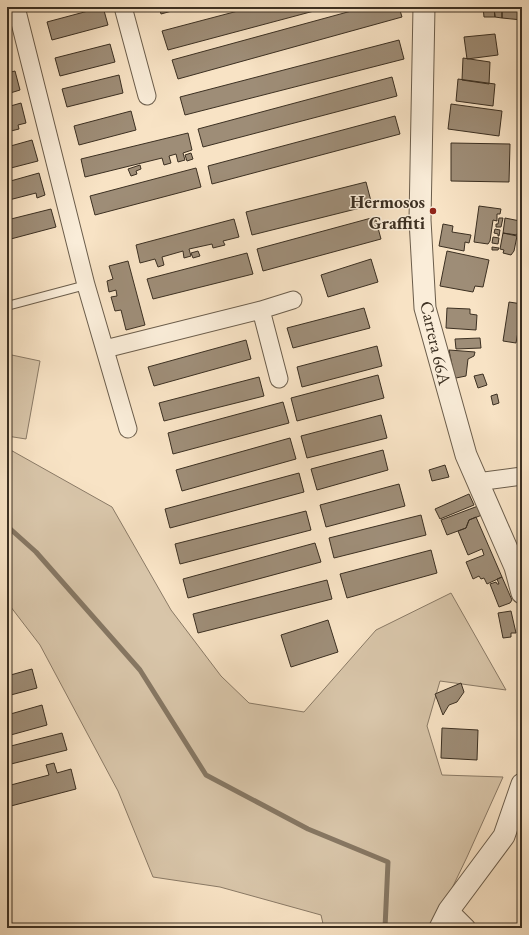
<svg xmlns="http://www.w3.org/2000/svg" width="529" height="935" font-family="'EB Garamond',serif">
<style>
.green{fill:#d8c5a9;stroke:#8a7a66}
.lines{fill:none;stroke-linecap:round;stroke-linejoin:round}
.stream{stroke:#867763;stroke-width:5}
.building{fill:#9e8d77;stroke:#3c3022}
.service-casing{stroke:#6b5d4b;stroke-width:10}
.minor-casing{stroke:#6b5d4b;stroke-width:19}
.tertiary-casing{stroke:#6b5d4b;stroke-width:23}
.service{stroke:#faedd9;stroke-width:8}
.minor{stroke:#faedd9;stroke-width:17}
.tertiary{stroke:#faedd9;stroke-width:21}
.poi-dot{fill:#8f2418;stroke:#faedd9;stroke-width:1.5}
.labels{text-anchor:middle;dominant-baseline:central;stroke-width:3;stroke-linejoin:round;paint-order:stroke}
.poi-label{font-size:18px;font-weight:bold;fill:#3c3022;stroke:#faedd9;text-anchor:end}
.street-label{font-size:18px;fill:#3c3022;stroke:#faedd9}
</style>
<rect width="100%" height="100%" fill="#f8e3c5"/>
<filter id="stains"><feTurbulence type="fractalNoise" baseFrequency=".005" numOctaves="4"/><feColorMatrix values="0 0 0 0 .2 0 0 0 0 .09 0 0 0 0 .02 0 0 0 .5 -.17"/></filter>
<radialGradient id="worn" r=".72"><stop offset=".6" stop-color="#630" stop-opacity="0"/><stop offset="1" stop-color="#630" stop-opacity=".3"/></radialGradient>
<path class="green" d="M7 354 40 361 26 439 7 436Z
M7 448 112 507 171 610 221 676 249 703 304 712 376 630 451 593 506 690 440 681 427 726 442 775 503 777 467 857 433 928H324L321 915 220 887 153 877 118 791 40 645 7 602Z"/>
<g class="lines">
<path class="stream" d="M7 526 36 552 140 670 206 775 308 829 388 862 385 928"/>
</g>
<path class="building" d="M103 7 108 25 52 40 47 22Z
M159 7H186L161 14Z
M253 7H329L168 50 162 31Z
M366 7H399L402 17 178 79 172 60Z
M483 7H494L495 17H484Z
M494 7H502V18L495 17Z
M502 7H522V20L502 18Z
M495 34 498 55 467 59 464 37Z
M399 40 404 59 185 115 180 97Z
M110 44 115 62 60 76 55 58Z
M463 58 490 62 489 84 462 80Z
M15 71 20 90 7 94V73Z
M119 75 123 93 67 107 62 89Z
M392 77 397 96 203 147 198 129Z
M458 79 495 84 493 106 456 101Z
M21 103 26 123 18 125 19 129 7 132V107Z
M451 104 502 111 499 136 448 129Z
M131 111 136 130 79 145 74 126Z
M395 116 400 134 212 184 208 166Z
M188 133 192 150 183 153 185 160 178 162 176 154 169 156 171 163 164 165 162 158 85 177 81 159Z
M32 140 38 161 7 169V147Z
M451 143 510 144 509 182 451 181Z
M191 153 193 159 187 161 185 155Z
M140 165 141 169 136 171 137 174 131 176 128 169Z
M196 168 201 187 95 215 90 196Z
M39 173 45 195 37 198 36 193 9 200 10 206 7 207V182Z
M366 182 372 205 252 235 246 212Z
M479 206 501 209 500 214H497V221L493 220 490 241 488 244 474 242Z
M51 209 56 227 7 240V220Z
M375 217 381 239 263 271 257 249Z
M499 218H503L501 227H496V224H498Z
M505 218 520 221 517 235 503 233Z
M234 219 239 237 223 241 225 245 213 248 212 244 189 249 191 256 184 258 183 251 162 257 164 265 158 267 155 259 140 263 136 245Z
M443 224 453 226 452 232 471 235 469 243 465 242 464 251 439 246Z
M495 229 500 230 499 236H498V234L494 233Z
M503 233 517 236 514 251 511 255 503 253 504 250 500 249Z
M493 237 499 238 498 244 492 243Z
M492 247 499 248 498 250H492Z
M198 251 200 256 193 258 191 253Z
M447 251 489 260 483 287 475 286 473 292 440 286Z
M247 253 253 274 153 299 147 279Z
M371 259 378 282 328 297 321 275Z
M128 261 145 325 126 330 121 310 115 311 111 297 117 296 116 290 109 292 107 281 113 279 109 266Z
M509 302 522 304V326H519L516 343 503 341Z
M364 308 370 328 293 348 287 328Z
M447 308 470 309V314L477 315 476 330 446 328Z
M480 338 481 348 456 349 455 339Z
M246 340 251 359 154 386 148 367Z
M377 346 382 366 302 387 297 367Z
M449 350 475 352 474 356 468 359 466 376 451 379 448 366 452 365Z
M483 374 487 385 478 388 474 376Z
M378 375 384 398 297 421 291 398Z
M259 377 264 396 164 421 159 403Z
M518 382 522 383V395H518Z
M497 394 499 403 493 405 491 396Z
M283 402 289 423 173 454 168 433Z
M381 415 387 438 307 458 301 436Z
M290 438 296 459 182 491 176 470Z
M383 450 388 470 317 490 311 469Z
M445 465 449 477 432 481 429 470Z
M299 473 304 492 170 528 165 509Z
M399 484 405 506 326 527 320 505Z
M469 494 474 505 440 519 435 509Z
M478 506 482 515 469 520 466 528 447 535 441 520Z
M306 511 311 530 180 564 175 544Z
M421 515 426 535 334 558 329 538Z
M476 517 502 577 487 584 484 578 481 579 479 576 473 579 466 562 484 555 482 549 468 555 458 531 466 528 469 520Z
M315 543 321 562 188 598 183 579Z
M431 550 437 573 347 598 340 574Z
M502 577 512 600 510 603 499 607 490 584 496 582 497 584H499L497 579Z
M327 580 332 599 198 633 193 614Z
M511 611 516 633H511V637L503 638 498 613Z
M328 620 338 652 291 667 281 635Z
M32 669 37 688 7 696V676Z
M461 683 464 692 457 702 449 705 443 715 435 694Z
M42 705 47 725 7 736V715Z
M442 728 478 730 477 760 441 758Z
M62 733 67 750 7 765V747Z
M54 763 57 773 71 769 76 789 7 807V786L49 775 46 765Z"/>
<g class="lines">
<defs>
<path id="service" d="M7 306 86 285"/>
<path id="minor" d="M16 7 86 285 128 429
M123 7 147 96
M261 310 293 300
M105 349 261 310 279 379
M477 482 522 476
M449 910 467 928"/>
<path id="tertiary" d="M424 7 420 220 425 308 466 455 515 567 522 593
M440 928 449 910 504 836 522 784"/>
</defs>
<use href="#service" class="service-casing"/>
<use href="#minor" class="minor-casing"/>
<use href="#tertiary" class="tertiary-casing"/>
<use href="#service" class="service"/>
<use href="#minor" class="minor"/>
<use href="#tertiary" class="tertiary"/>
</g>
<circle class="poi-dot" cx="433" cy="211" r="4"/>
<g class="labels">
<g class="poi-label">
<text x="425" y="201">Hermosos<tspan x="425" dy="21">Graffiti</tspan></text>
</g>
<g class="street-label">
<text transform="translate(436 343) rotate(77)">Carrera 66A</text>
</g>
</g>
<rect width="529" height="935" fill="none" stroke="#f8e3c5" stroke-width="24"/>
<rect x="8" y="8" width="513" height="919" fill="none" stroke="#3c3022" stroke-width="2"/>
<rect x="12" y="12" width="505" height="911" fill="none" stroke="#3c3022"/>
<rect width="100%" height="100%" filter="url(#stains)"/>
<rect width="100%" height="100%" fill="url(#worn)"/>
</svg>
